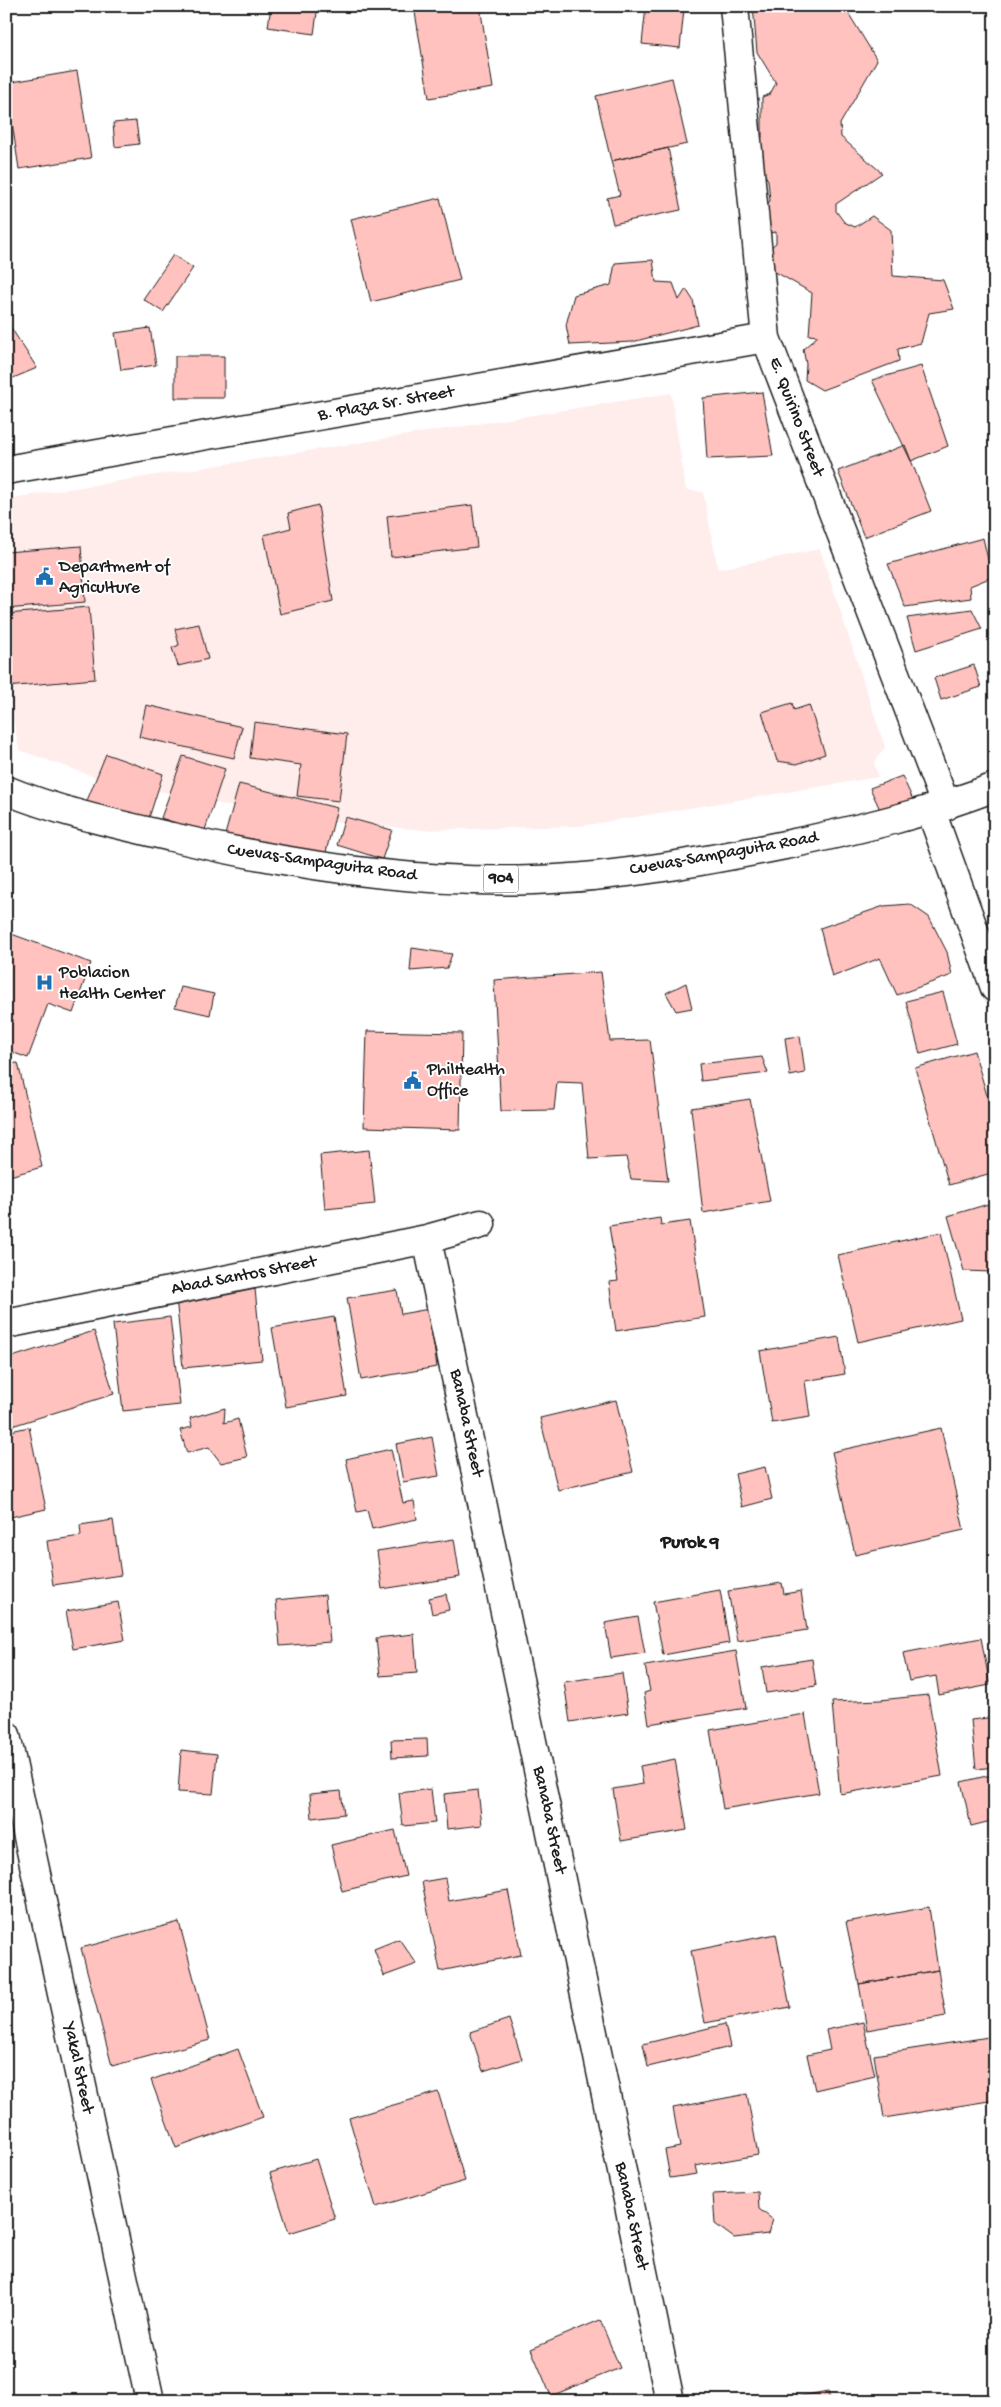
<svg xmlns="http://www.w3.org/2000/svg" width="1001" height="2407" font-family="'Gochi Hand',sans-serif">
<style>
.built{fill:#ffedec}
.building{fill:#ffc2be;stroke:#1c1c1c}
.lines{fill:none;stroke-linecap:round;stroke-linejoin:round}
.street-casing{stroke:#1c1c1c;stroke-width:31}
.secondary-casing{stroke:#1c1c1c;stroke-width:31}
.primary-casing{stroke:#1c1c1c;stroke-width:31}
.street{stroke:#fff;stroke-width:28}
.secondary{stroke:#fff;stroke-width:28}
.primary{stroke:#fff;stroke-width:28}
.labels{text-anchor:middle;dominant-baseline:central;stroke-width:4;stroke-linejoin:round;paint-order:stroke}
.shield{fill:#fff;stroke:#606060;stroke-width:1}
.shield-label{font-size:16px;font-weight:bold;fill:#1c1c1c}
.street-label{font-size:18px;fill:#1c1c1c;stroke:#fff}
.poi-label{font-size:18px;fill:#1c1c1c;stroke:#fff;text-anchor:start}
.neighbourhood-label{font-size:19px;font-weight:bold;fill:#1c1c1c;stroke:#fff}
</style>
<rect width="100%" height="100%" fill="#fff"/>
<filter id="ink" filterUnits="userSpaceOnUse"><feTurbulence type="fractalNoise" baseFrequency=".02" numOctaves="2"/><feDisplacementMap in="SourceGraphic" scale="10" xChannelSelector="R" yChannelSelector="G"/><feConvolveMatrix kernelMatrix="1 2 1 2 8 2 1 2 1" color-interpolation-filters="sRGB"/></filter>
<g filter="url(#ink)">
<path class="built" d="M671 393 686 490 703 492 718 569 820 549 885 747 874 763 878 777 581 826 424 830 276 816 98 778 19 750 6 678V499Z"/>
<path class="building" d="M271 6H318L314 34 268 27Z
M414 6H480L493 88 429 98Z
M646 6 684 9 680 48 642 44Z
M753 6H842L847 11 877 60 840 124 841 137 882 173 836 204V211L844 222 855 227 872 216 891 230 893 276 943 280 954 309 929 313 921 343 898 349 899 361 822 390 805 380 806 364 803 349 818 336 809 335 812 293 772 270 766 251 776 243V232L756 235 759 212 770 201 768 180 754 157 762 137V97L770 94 776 83 757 52Z
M77 71 91 158 19 169 6 83Z
M672 78 687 144 611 161 596 96Z
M136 121 139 144 115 147 113 123Z
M668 148 681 210 613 224 607 198 620 195 611 161Z
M440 198 460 280 371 302 351 219Z
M173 255 193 268 163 312 143 299Z
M653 260 656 282 673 283 679 300 686 289 693 300 698 325 632 342 570 345 566 325 574 295 611 285 615 263Z
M6 320 37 368 6 381Z
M150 328 156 365 121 370 115 333Z
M175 356H224V398H175Z
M921 366 948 446 911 461 872 380Z
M762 392 773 456 707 459 703 398Z
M905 445 931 511 864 537 838 471Z
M318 505 333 601 280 614 264 535 291 528 288 513Z
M472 505 477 547 391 557 387 516Z
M983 538 992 577 970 586 971 598 905 607 888 564Z
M81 546 85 602 6 609V552Z
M89 607 95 679 6 687V614Z
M972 609 982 629 916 650 907 618Z
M199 624 208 659 178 666 172 648 179 645 175 629Z
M974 665 981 687 941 700 934 678Z
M792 703 794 710 809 705 825 754 797 764 777 761 762 712Z
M146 705 242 727 234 758 139 737Z
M254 722 347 734 339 801 297 796 301 765 250 758Z
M106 754 163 774 147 824 86 803Z
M183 756 225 769 204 833 161 818Z
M902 776 915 804 883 816 870 788Z
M239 784 337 808 324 860 225 835Z
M345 817 392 830 382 859 337 845Z
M910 904 929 917 947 952 952 975 897 995 880 958 832 977 820 928 884 906Z
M6 932 91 963 73 1013 48 1004 28 1058 6 1050Z
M412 948 452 954 447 968 410 971Z
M601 972 610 1041 650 1040 668 1181 631 1179 626 1157 589 1159 582 1083 557 1082 554 1110 501 1111 494 980Z
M686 983 692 1008 676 1011 666 993Z
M181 987 214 994 210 1015 175 1007Z
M943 992 957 1044 920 1054 906 1001Z
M367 1031 462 1033 460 1130 364 1127Z
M800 1036 805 1073 790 1076 785 1038Z
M974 1051 995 1123V1172L949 1185 915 1068Z
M762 1057 768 1073 701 1081 699 1064Z
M18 1063 42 1167 6 1177V1064Z
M750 1099 770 1201 703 1213 691 1108Z
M369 1150 375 1204 325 1209 320 1155Z
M995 1202V1284L991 1272 964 1271 948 1216Z
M660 1218 661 1225 690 1221 705 1317 616 1331 609 1282 618 1281 609 1226Z
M941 1232 961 1319 858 1342 838 1255Z
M255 1289 262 1360 183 1368 176 1297Z
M397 1290 401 1314 429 1309 437 1367 361 1380 347 1298Z
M170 1317 180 1405 123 1411 113 1324Z
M334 1317 347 1396 286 1407 272 1328Z
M94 1331 114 1394 12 1426 6 1408V1359Z
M839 1337 845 1374 805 1381 810 1417 772 1423 760 1351Z
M616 1400 633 1472 558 1490 540 1418Z
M225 1408 224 1423 238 1419 247 1457 221 1463 209 1447 187 1453 180 1430 192 1427 190 1418Z
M29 1427 46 1509 6 1518V1432Z
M941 1428 964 1530 855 1555 832 1452Z
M432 1437 439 1476 403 1482 396 1444Z
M391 1449 403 1503 414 1501 417 1519 372 1529 367 1510 357 1512 346 1459Z
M765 1467 772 1499 742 1507 735 1474Z
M113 1520 121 1575 53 1585 47 1541 81 1536 80 1525Z
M454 1539 460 1577 382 1589 377 1551Z
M782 1583 784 1594 801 1591 807 1630 737 1641 728 1591Z
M720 1590 729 1643 663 1655 653 1602Z
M446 1594 449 1610 432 1614 429 1598Z
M325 1595 330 1642 280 1646 276 1600Z
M118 1602 125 1640 73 1649 66 1611Z
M638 1617 645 1653 611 1658 605 1623Z
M414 1634 417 1673 380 1676 376 1638Z
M981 1638 990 1685 939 1695 936 1676 909 1681 903 1653Z
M736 1651 746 1708 649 1724 644 1693 650 1691 645 1666Z
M812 1659 816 1686 766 1693 762 1667Z
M622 1673 628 1713 570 1722 564 1682Z
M928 1695 942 1776 840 1794 832 1702 880 1700Z
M805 1714 819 1793 723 1809 710 1730Z
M995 1717V1767L976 1769 971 1720Z
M427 1739 428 1756 392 1758 391 1740Z
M181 1750 217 1754 213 1794 178 1792Z
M675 1759 687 1830 621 1841 613 1789 643 1784 640 1766Z
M995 1774V1820L971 1826 961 1782Z
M431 1789 435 1823 403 1826 399 1793Z
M478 1790 482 1825 447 1829 444 1794Z
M341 1791 344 1814 312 1818 310 1794Z
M395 1830 406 1876 342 1891 331 1845Z
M445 1878 449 1901 508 1890 521 1955 440 1971 422 1882Z
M929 1907 938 1970 859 1984 846 1922Z
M179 1922 210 2040 112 2066 81 1948Z
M776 1934 790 2007 705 2023 691 1951Z
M399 1939 417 1964 384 1976 374 1949Z
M938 1970 946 2016 867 2030 859 1984Z
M509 2019 522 2059 483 2071 470 2032Z
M863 2022 875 2076 815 2090 807 2055 830 2050 826 2030Z
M725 2024 730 2047 648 2067 643 2044Z
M995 2036V2100L884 2118 874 2055Z
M238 2049 263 2117 176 2148 151 2080Z
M438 2092 465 2181 376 2207 349 2118Z
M747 2094 758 2155 695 2166 697 2174 670 2178 665 2150 680 2147 673 2108Z
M316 2159 335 2219 289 2233 270 2173Z
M758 2192 759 2209 772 2219 768 2234 734 2238 715 2224 713 2194Z
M600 2320 620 2368 551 2396 531 2349Z
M828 2391 830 2401H775Z"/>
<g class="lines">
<defs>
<path id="street" d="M734 6 766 338 946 806
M6 470 766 338
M427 1239 670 2401
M6 1324 427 1239 481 1224
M6 1735 150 2401"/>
<path id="secondary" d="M931 811 995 988"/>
<path id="primary" d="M6 790C59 812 116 824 172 837 290 865 412 884 534 880 620 877 705 861 790 844 860 829 928 813 995 787"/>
</defs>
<use href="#street" class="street-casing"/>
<use href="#secondary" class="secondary-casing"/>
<use href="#primary" class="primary-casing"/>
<use href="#street" class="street"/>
<use href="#secondary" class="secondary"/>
<use href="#primary" class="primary"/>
</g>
</g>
<defs>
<symbol id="civic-bare" viewBox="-9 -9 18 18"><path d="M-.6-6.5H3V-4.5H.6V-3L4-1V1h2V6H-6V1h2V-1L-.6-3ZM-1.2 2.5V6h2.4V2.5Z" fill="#1f6fb2" stroke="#fff" stroke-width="2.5" paint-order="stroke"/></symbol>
<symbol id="hospital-bare" viewBox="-9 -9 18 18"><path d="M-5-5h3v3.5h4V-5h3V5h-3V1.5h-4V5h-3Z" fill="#1f6fb2" stroke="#fff" stroke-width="2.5" paint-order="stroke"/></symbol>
</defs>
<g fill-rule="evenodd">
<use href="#civic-bare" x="32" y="564" width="25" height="25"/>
<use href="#hospital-bare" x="32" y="970" width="25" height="25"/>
<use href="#civic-bare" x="400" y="1068" width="25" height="25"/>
</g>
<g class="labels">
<rect class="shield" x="483.5" y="865.5" width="35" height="27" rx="4"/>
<g class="shield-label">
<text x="501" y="879">904</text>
</g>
<g class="street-label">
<text transform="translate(386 404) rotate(-10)">B. Plaza Sr. Street</text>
<text transform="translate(796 417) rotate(69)">E. Quirino Street</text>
<text transform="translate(724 854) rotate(-10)">Cuevas-Sampaguita Road</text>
<text transform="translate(322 863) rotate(8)">Cuevas-Sampaguita Road</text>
<text transform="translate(244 1276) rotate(-11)">Abad Santos Street</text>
<text transform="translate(466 1423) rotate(78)">Banaba Street</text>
<text transform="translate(549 1820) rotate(78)">Banaba Street</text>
<text transform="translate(78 2068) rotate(78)">Yakal Street</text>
<text transform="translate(631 2216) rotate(78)">Banaba Street</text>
</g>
<g class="poi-label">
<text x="59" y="567">Department of<tspan x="59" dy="21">Agriculture</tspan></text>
<text x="59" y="973">Poblacion<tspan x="59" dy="21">Health Center</tspan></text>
<text x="427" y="1070">PhilHealth<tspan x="427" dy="21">Office</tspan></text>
</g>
<g class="neighbourhood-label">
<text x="690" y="1543">Purok 9</text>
</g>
</g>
<rect width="1001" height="2407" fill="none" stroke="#fff" stroke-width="25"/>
<rect x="12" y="12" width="976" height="2382" fill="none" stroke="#1c1c1c" stroke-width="2" filter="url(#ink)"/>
</svg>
